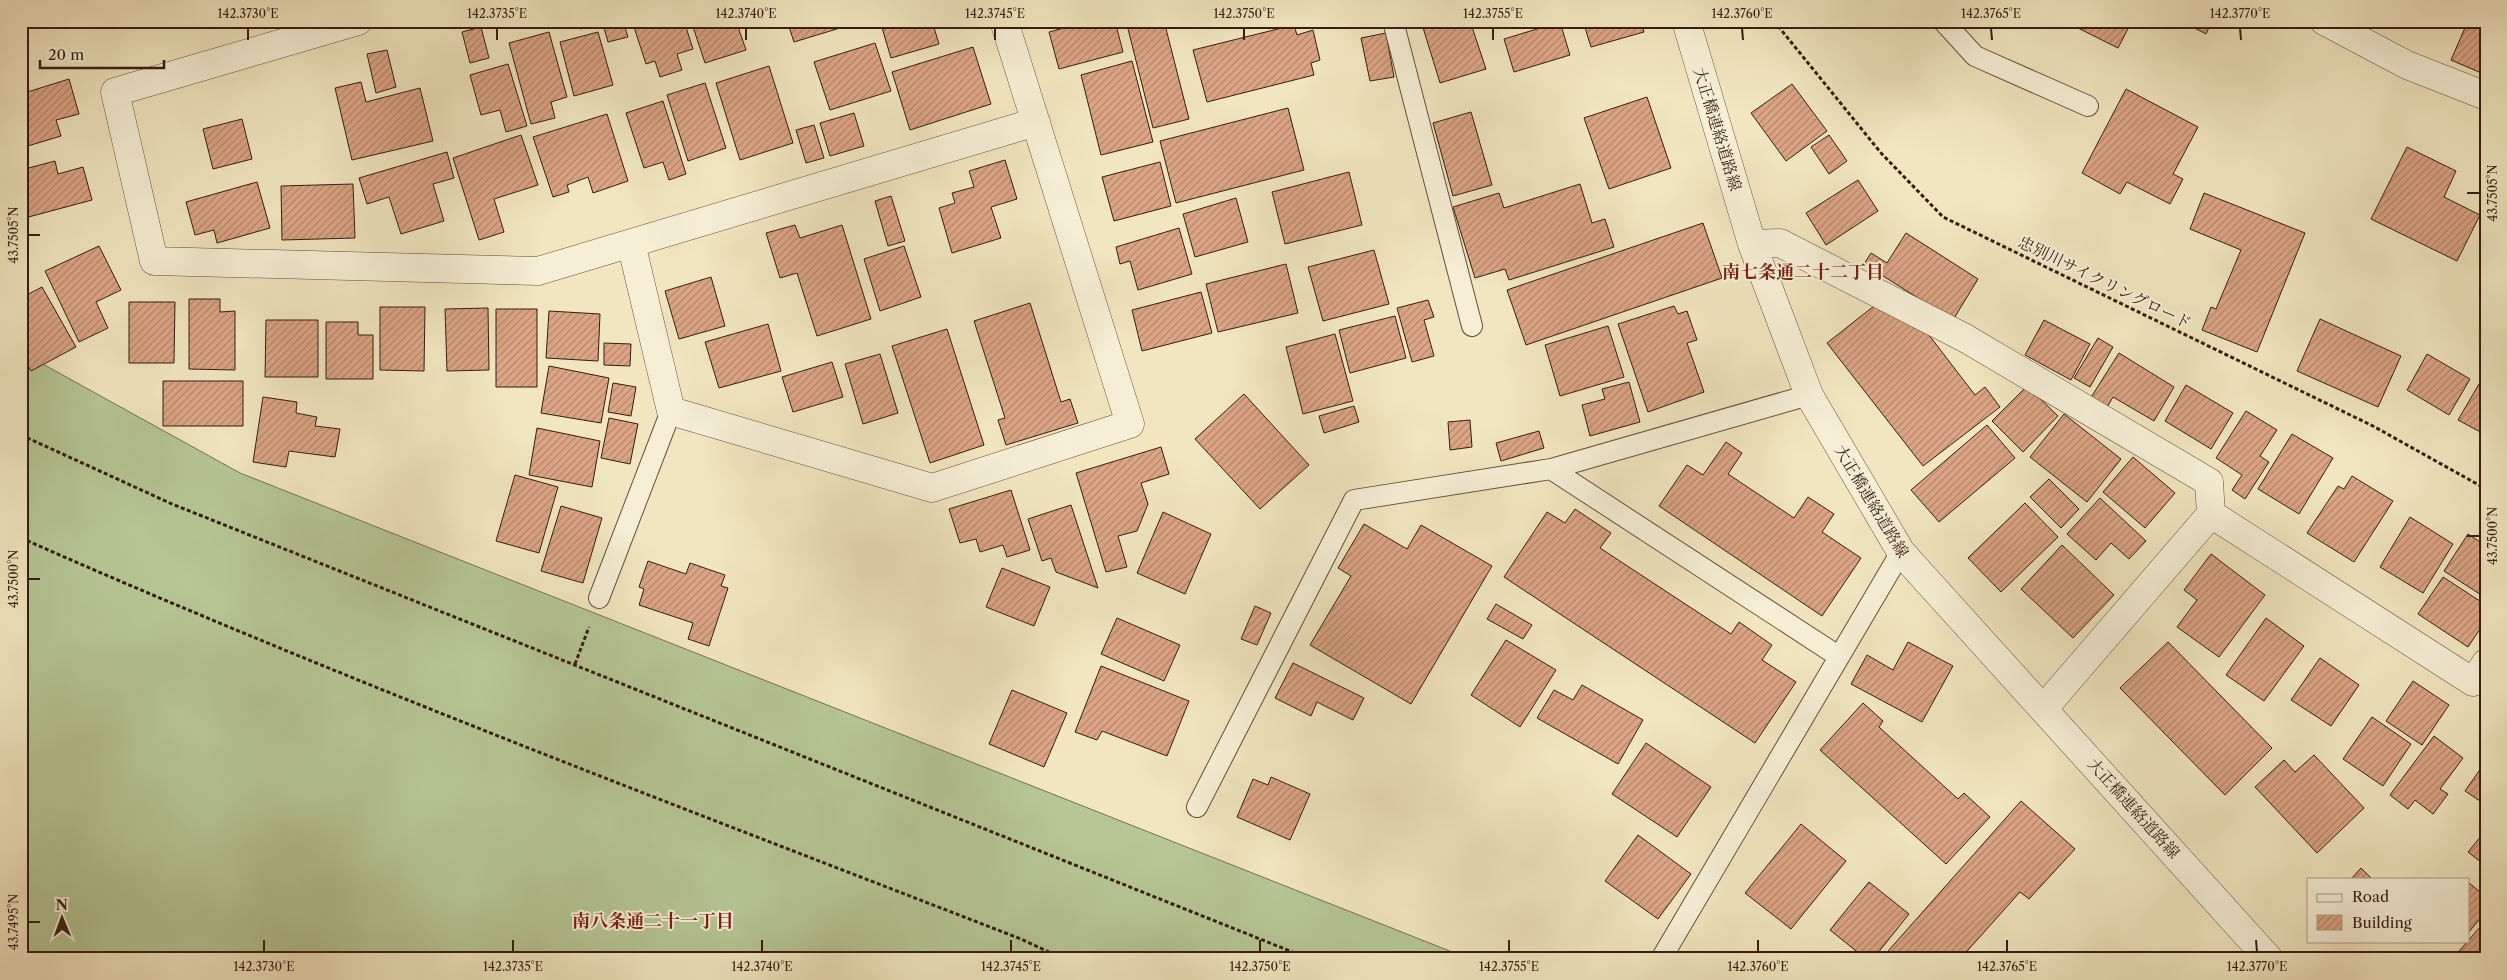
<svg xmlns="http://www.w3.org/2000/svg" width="2507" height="980" font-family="'Libre Caslon Text','Noto Serif JP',serif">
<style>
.grass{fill:#b6c695;stroke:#767253}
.building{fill:url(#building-hatch);stroke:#351d11}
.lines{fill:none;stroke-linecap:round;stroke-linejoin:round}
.lane-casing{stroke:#644f3d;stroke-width:22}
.street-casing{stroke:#644f3d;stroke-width:29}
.path{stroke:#351d11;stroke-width:3;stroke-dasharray:4 2.5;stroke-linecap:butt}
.lane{stroke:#f6efd6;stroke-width:20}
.street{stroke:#f6efd6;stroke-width:28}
.ticks{fill:none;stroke:#351d11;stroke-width:2}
.labels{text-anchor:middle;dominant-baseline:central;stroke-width:4;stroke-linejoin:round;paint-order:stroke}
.street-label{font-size:16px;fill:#351d11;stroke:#f6efd6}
.neighbourhood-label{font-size:18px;font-weight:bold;fill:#7a1f14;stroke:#f6efd6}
.neatline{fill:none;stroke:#351d11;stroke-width:2}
.ticks-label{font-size:12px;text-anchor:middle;fill:#351d11}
</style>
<defs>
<pattern id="building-hatch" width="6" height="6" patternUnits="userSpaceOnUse" patternTransform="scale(1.25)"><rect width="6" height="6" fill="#dca584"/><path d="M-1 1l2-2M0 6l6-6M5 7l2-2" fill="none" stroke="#b3866b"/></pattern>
</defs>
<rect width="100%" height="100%" fill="#f1e6c0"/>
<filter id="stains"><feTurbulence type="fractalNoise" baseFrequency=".004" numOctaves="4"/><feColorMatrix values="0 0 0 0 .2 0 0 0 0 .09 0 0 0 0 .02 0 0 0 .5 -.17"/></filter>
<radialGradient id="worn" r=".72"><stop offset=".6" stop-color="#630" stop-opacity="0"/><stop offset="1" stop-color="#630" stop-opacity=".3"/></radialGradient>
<path class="grass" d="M21 352 240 473 1470 959H21Z"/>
<path class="building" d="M578 21H597L598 25 580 29Z
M602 21H623L628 37 608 42Z
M632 21H684L693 49 677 54 682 70 660 77 655 61 646 64Z
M691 21H736L746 50 705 63Z
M787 21H863L794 42Z
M880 21H932L939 44 891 58Z
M1090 21H1115L1123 52 1059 69 1049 32Z
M1126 21H1164L1189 119 1153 128Z
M1421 21H1470L1486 69 1440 83Z
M1583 21H1641L1644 32 1591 47Z
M2064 21H2132L2118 48Z
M2188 21H2212L2206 34 2187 24Z
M2468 21H2486V75L2451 60Z
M1560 22 1570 55 1514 72 1504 39Z
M1294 25 1297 35 1313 30 1320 60 1311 63 1314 75 1207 102 1193 50Z
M481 27 489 58 470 63 462 32Z
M549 32 567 97 551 102 555 118 531 124 509 43Z
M598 32 613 85 574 96 560 42Z
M1386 33 1394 77 1370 81 1361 38Z
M875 43 891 91 830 110 814 62Z
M973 47 991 104 910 130 892 72Z
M387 50 396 87 376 93 367 54Z
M1132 61 1153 142 1101 155 1081 75Z
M508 64 527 126 506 132 500 110 481 115 470 75Z
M769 66 793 143 740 160 716 83Z
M69 79 79 114 56 120 61 136 21 148V94Z
M361 82 366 102 420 88 433 141 352 160 335 88Z
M705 83 726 148 688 161 667 95Z
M1792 84 1827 131 1786 161 1751 113Z
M2126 89 2198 127 2173 174 2183 179 2170 204 2127 182 2120 194 2082 173Z
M1647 97 1671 168 1609 189 1584 118Z
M663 101 686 174 669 180 663 162 644 168 626 113Z
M1288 108 1304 170 1176 203 1160 141Z
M1471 112 1492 185 1453 196 1433 123Z
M854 113 864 146 830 156 820 123Z
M607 114 628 181 593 193 588 177 567 185 569 192 553 197 533 137Z
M242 119 252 159 213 169 203 129Z
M814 125 824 158 806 163 796 130Z
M521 135 538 185 494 199 504 232 479 240 453 158Z
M1829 135 1847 161 1829 174 1811 147Z
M2407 147 2456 171 2444 197 2480 215 2457 261 2371 219Z
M447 152 454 178 433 184 444 221 401 234 389 197 367 204 359 178Z
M1005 160 1017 199 991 207 1001 238 952 253 939 208 955 203 952 193 974 187 969 171Z
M55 161 58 174 83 167 92 200 21 219V170Z
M1160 162 1171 206 1114 221 1102 177Z
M1349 172 1362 225 1285 244 1272 192Z
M1858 180 1878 211 1826 245 1806 213Z
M257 182 270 228 217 243 214 230 195 235 186 202Z
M353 184 355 238 282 240 281 186Z
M1580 184 1592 223 1605 219 1614 247 1509 280 1505 269 1475 278 1453 207 1499 193 1504 208Z
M2204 193 2305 233 2257 352 2202 330 2211 307 2216 309 2241 250 2190 229Z
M891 196 905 241 888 246 875 201Z
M1236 198 1248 242 1195 257 1183 214Z
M1703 223 1722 278 1526 345 1507 290Z
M795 225 800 238 842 225 871 319 817 336 797 273 780 278 766 233Z
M1179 228 1192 274 1138 290 1130 261 1120 264 1116 247Z
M1906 233 1978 279 1953 320 1864 264 1871 253 1887 263Z
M99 246 121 290 96 302 108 328 79 342 45 271Z
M904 246 921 297 880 311 864 259Z
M1374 250 1389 304 1323 321 1308 267Z
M1286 264 1298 313 1218 332 1206 284Z
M711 277 725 326 679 339 665 291Z
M42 287 76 347 31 371 21 353V298Z
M1201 292 1212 333 1142 351 1132 310Z
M189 299H220V312L235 311V370L189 369Z
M1428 300 1434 317 1424 320 1434 356 1412 362 1397 308Z
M129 302H175L174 363H129Z
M1030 303 1061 402 1070 399 1078 423 1006 445 998 420 1005 418 974 321Z
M1674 306 1678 314 1687 311 1697 340 1687 343 1704 392 1648 412 1618 324Z
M1874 306 1922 326 1975 395 1985 387 2000 407 1923 466 1827 343Z
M380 307H425L424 371 380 370Z
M488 308 489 370 447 371 445 309Z
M496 309H537V387H496Z
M549 311 600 314 598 361 546 358Z
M1395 316 1406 358 1350 373 1339 330Z
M2320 319 2401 356 2378 407 2297 371Z
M266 320H318V377H265Z
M2044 320 2090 344 2071 380 2025 355Z
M326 322H358V335H373V379H326Z
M768 324 781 371 719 388 705 342Z
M1608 326 1624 377 1560 396 1545 345Z
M947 329 984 445 930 463 892 346Z
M1335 334 1353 401 1303 414 1286 347Z
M2098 338 2113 347 2090 387 2074 378Z
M604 343 631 344 630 366 604 365Z
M2119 353 2174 387 2154 421 2113 397 2106 409 2090 399Z
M880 354 898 413 863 424 845 364Z
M2427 354 2470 379 2449 415 2407 390Z
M832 362 843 397 793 412 782 377Z
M549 366 609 378 601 423 541 413Z
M163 381H243V426H163Z
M1629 382 1640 422 1590 436 1582 405 1605 399 1602 389Z
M613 383 636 387 631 416 608 412Z
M2479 384 2486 388V435L2458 420Z
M2186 385 2233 413 2211 449 2165 421Z
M2027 386 2058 416 2023 452 1992 421Z
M1244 394 1309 465 1260 509 1195 439Z
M263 397 297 402 296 413 317 417 315 426 340 429 335 457 289 451 286 467 253 462Z
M1354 406 1359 422 1324 433 1319 416Z
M2246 411 2277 430 2260 456 2269 462 2245 499 2232 490 2242 475 2216 458Z
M2064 414 2121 459 2087 502 2030 457Z
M609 418 638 424 630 464 601 458Z
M1470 420 1472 447 1450 450 1448 422Z
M1987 425 2015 458 1939 522 1911 490Z
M537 428 600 441 592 487 529 475Z
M1539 431 1544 448 1501 461 1496 443Z
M2292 434 2333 458 2299 514 2258 489Z
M1726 442 1742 453 1728 474 1794 518 1808 497 1834 514 1822 532 1861 558 1822 616 1659 506 1687 465 1703 475Z
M1161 447 1169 474 1141 483 1148 504 1137 531 1118 536 1127 567 1106 572 1076 473Z
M2133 457 2175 493 2145 528 2103 492Z
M515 475 558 487 539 553 496 541Z
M2352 476 2393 501 2354 562 2307 533 2338 486 2344 489Z
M2049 479 2079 509 2061 528 2030 497Z
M1011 490 1030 550 1007 557 1003 545 980 552 976 539 960 543 949 509Z
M2100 498 2146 541 2129 559 2111 543 2096 560 2067 534Z
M2025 503 2058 537 2001 592 1968 558Z
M1071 505 1098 588 1056 572 1051 558 1042 561 1028 519Z
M561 506 602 518 583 583 541 571Z
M1575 509 1611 533 1600 548 1731 634 1739 622 1772 645 1762 660 1796 682 1755 743 1504 577 1547 512 1565 523Z
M1163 512 1211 534 1185 594 1137 573Z
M2410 517 2453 544 2423 593 2380 567Z
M1364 524 1407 549 1421 525 1492 566 1411 704 1310 645 1351 576 1338 568Z
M2468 534 2486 546V598L2444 571Z
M2062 545 2114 595 2073 638 2021 589Z
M2211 554 2265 595 2219 657 2177 627 2197 600 2184 590Z
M648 561 686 574 690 563 725 575 721 586 728 588 709 646 688 639 693 623 639 605 644 589 639 587Z
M1002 568 1050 587 1034 626 986 607Z
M2443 577 2486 605V620L2468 647 2418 614Z
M1496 604 1532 625 1523 639 1487 619Z
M1255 606 1271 613 1257 645 1241 639Z
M1117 618 1180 645 1164 681 1101 654Z
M2266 618 2304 646 2264 701 2226 675Z
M1506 640 1556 670 1520 727 1471 695Z
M1908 642 1953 666 1922 722 1851 684 1867 655 1893 670Z
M2168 642 2272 748 2225 795 2120 688Z
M2320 658 2359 685 2331 726 2291 700Z
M1293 663 1364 698 1353 720 1317 702 1311 716 1275 698Z
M1101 666 1189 701 1167 756 1102 731 1097 740 1075 732Z
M2413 681 2449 705 2422 745 2386 721Z
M1582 685 1643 720 1618 764 1537 718 1554 690 1573 700Z
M1012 690 1067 713 1044 767 989 744Z
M1863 703 1883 721 1879 727 1958 799 1964 793 1990 817 1946 864 1820 750Z
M2372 717 2411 744 2383 786 2343 759Z
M2434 736 2463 758 2440 789 2448 794 2433 814 2415 800 2408 809 2390 795Z
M1646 743 1711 787 1677 837 1612 794Z
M2314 755 2364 808 2317 853 2255 787 2284 760 2295 772Z
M2486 761V805L2465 791Z
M1271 777 1310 794 1290 840 1237 817 1253 779 1268 785Z
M2021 801 2075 849 2029 899 2020 892 1960 959H1881Z
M1801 824 1846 861 1791 929 1745 893Z
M2486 830V866L2468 852Z
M1638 835 1691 874 1658 919 1605 881Z
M2361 868 2372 879H2351Z
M1869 882 1909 914 1873 959H1866L1830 930Z
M2468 882 2486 897V912L2468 933Z
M2486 920V959H2452L2468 941Z"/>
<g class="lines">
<defs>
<path id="lane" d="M1393 21 1472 326
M1943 21 1975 56 2088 106
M1551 469 1809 395
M599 598 671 411
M1197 807 1354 500 1551 469 1838 656
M1661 959 1901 552"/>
<path id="street" d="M358 21 115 92 154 261 538 271 1036 122
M1686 21 1752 244 1809 395 1901 552 2269 959
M2324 21 2407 65 2486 96
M631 243 671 411 932 488 1130 424 1004 21
M1752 244 1780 243 1965 338 2209 482 2211 514 2473 682 2486 663
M2044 708 2211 514"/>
</defs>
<use href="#lane" class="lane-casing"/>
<use href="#street" class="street-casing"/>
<path class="path" d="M1774 21 1881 153 1943 217 2373 426 2486 489
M21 435 172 504 1310 959
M21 538C350 683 686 809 1021 939L1064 959
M575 664 589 627"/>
<use href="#lane" class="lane"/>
<use href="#street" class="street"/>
</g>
<path class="ticks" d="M248 28V40M497 28V40M746 28V40M995 28V40M1244 28V40M1493 28V40M1742 28 1743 40M1991 28 1992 40M2240 28 2241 40M2467 193H2480M28 235H40M2467 536H2480M28 579H40M28 922H40M264 940V952M513 940V952M762 940V952M1011 940V952M1260 940V952M1509 940V952M1758 940V952M2007 940V952M2256 940 2257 952"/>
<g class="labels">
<g class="street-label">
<text transform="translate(1718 129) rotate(73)">大正橋連絡道路線</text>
<text transform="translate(2105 282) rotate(26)">忠別川サイクリングロード</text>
<text transform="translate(1872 501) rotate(59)">大正橋連絡道路線</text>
<text transform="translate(2134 808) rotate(48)">大正橋連絡道路線</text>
</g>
<g class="neighbourhood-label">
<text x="1803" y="272">南七条通二十二丁目</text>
<text x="653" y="921">南八条通二十一丁目</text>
</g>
</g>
<rect width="2507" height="980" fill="none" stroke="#f1e6c0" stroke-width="55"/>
<rect x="2307" y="878" width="162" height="65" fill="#f6efd6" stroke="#a99b87"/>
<rect x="2317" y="894" width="25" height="8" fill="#f6efd6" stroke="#a99b87"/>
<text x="2352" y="902" font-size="15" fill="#351d11">Road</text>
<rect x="2317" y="915" width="25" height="15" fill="url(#building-hatch)" stroke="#a99b87"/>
<text x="2352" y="928" font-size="15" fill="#351d11">Building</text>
<g transform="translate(62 918) rotate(359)" stroke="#f6efd6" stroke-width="4" paint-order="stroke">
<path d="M0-4L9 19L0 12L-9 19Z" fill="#351d11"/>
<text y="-8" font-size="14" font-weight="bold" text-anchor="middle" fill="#351d11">N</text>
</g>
<path d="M40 60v8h124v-8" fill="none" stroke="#351d11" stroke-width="2.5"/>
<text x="48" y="60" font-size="15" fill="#351d11" stroke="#f6efd6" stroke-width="4" paint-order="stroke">20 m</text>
<rect x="28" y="28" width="2452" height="924" class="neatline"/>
<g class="ticks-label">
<text x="248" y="18">142.3730°E</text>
<text x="497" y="18">142.3735°E</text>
<text x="746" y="18">142.3740°E</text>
<text x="995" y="18">142.3745°E</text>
<text x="1244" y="18">142.3750°E</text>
<text x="1493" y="18">142.3755°E</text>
<text x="1742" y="18">142.3760°E</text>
<text x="1991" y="18">142.3765°E</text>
<text x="2240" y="18">142.3770°E</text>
<text transform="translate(2493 193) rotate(-90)" y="4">43.7505°N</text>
<text transform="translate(14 235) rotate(-90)" y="4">43.7505°N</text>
<text transform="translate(2493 536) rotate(-90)" y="4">43.7500°N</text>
<text transform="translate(14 579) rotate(-90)" y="4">43.7500°N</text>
<text transform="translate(14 922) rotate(-90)" y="4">43.7495°N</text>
<text x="264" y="971">142.3730°E</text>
<text x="513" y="971">142.3735°E</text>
<text x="762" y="971">142.3740°E</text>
<text x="1011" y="971">142.3745°E</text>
<text x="1260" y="971">142.3750°E</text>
<text x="1509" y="971">142.3755°E</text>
<text x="1758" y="971">142.3760°E</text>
<text x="2007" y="971">142.3765°E</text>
<text x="2257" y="971">142.3770°E</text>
</g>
<rect width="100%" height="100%" filter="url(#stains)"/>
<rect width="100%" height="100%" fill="url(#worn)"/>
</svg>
